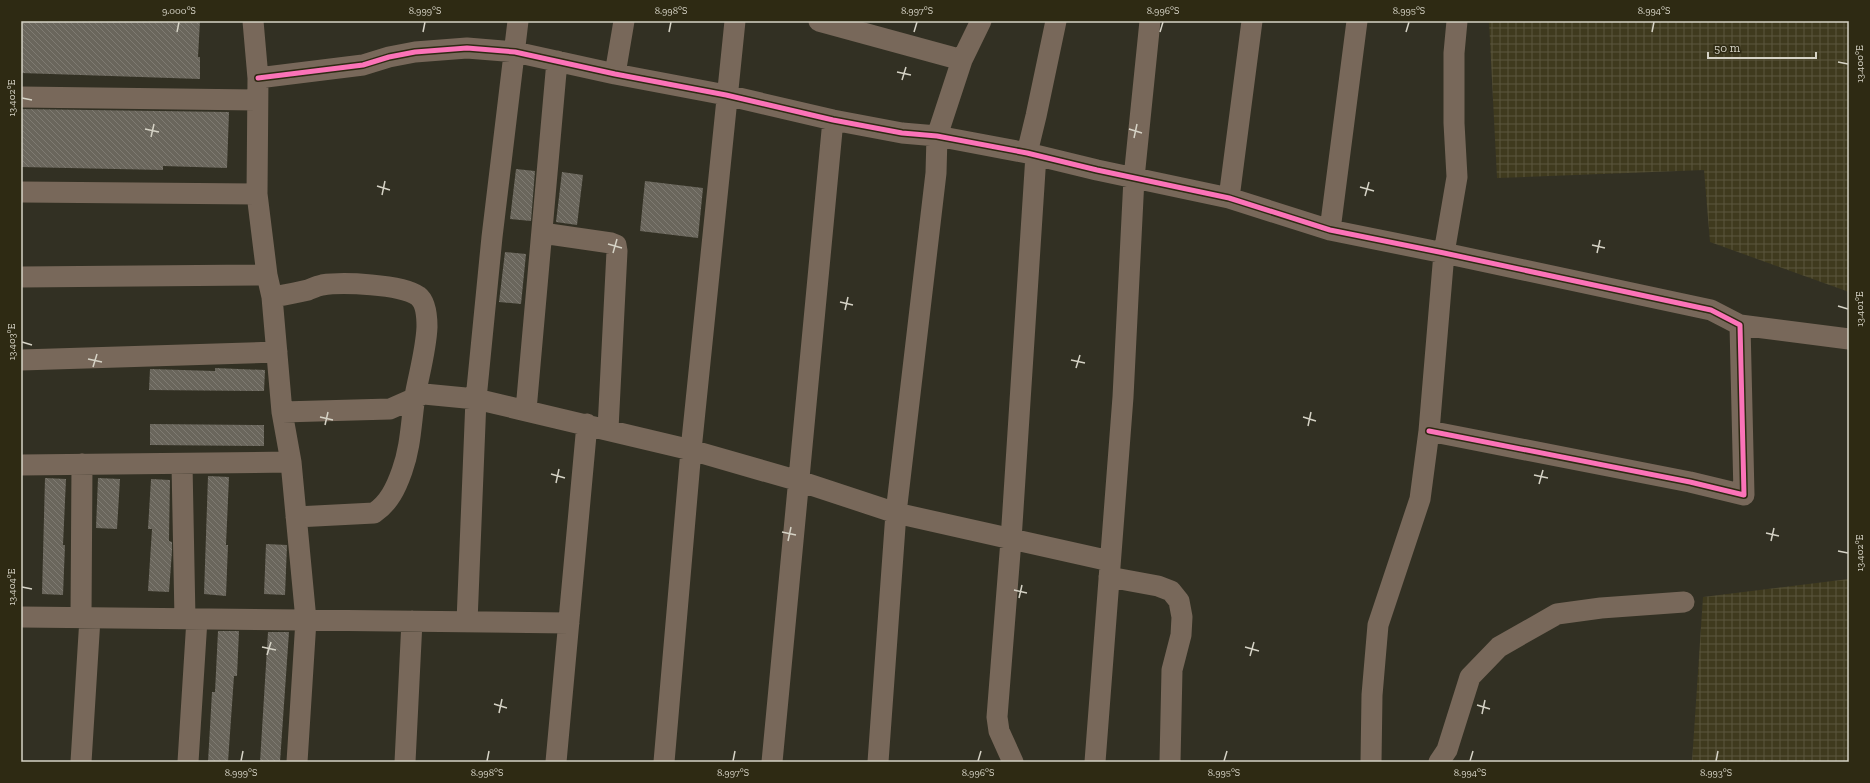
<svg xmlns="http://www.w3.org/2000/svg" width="1870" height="783" font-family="'Zilla Slab',serif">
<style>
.industrial{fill:url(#industrial-grid)}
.building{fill:url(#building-back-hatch)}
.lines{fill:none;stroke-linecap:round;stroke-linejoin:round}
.minor{stroke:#78685a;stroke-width:21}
.cycleway-casing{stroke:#2e2a13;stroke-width:8}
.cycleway{stroke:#fb73b8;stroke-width:5}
.ticks{fill:none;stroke:#d6d3c6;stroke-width:1.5}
.neatline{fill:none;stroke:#d6d3c6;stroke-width:1.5}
.ticks-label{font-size:10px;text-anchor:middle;fill:#d6d3c6}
</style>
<defs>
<pattern id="industrial-grid" width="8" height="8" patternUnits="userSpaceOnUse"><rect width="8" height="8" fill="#3f3a1e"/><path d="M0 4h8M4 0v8" fill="none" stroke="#5a563d"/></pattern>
<pattern id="building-back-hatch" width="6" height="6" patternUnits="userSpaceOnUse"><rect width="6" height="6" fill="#6a665c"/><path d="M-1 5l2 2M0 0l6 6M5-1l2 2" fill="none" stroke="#7f7b72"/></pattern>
</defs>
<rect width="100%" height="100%" fill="#323023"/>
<path class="industrial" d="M1489 21H1849V292L1710 242 1704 170 1497 178Z
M1849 579V762H1692L1703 597Z"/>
<path class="building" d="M21 21H200L198 57H200V79L21 73Z
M21 109 229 112 227 168 163 166V170L21 167Z
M516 169 535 171 531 221 510 219Z
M562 172 583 175 577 225 556 222Z
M645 181 703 188 698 238 640 231Z
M505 252 526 254 521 304 499 302Z
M215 368 265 370 264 391 149 390 150 369 215 371Z
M150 424 264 425V446L150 445Z
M208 476 229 477 226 545H228L226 596 204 594Z
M45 478 66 479 63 545H65L63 595 42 594Z
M98 478 120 479 117 529 96 528Z
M151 479 170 480 169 541 172 542V551L169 592 148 591 152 529H148Z
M266 544 287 545 285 595 264 594Z
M218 631H239L237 676H234L228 762H208L212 692H215Z
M268 632H289L280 762H260Z"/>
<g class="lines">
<path class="minor" d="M253 21 258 78 257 194 267 275 272 297 282 412 291 462 306 620 297 762
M819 21 962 60
M615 74 624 21
M258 78 363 65 389 57 415 52 467 48 515 52 615 74 726 95 833 120 902 133 937 136 1027 153 1097 170 1229 198 1330 230 1444 253 1711 310 1740 325 1744 495 1690 482 1429 431
M21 97 257 100
M1027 153 1036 116 1056 21
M21 192 257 194
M1229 198 1252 21
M1330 230 1357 21
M542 233 611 243 616 245 617 251 608 429
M21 277 267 275
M272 297C284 295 296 293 308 290 313 288 317 286 322 285 342 282 401 284 418 296 426 302 427 318 427 327 426 350 419 374 415 396 411 422 411 446 402 471 396 488 389 503 374 513L296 517
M1740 325 1849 339
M21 360 277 352
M526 410 557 61
M282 412 390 409 424 394 476 399 691 450 799 481 896 513 1110 561
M182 464 185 619
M21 465 291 462
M1109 577 1158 586 1171 591 1179 601 1182 617 1181 635 1172 670 1170 762
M21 617 569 623
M81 618 82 464
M467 622 476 399 492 237 518 21
M81 762 90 618
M188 762 197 619
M405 762 412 621
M556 762 587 424
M664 762 691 450 735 21
M772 762 833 120
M878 762 896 513 936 173 937 136 962 60 981 21
M1013 762 999 731 997 717 1011 540 1036 155
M1095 762 1123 397 1134 178 1150 21
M1371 762 1372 695 1378 625 1420 499 1429 431 1444 253 1457 177 1454 123V53L1457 21
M1439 762 1447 750 1470 677 1499 647 1557 614 1601 608 1684 602"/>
<defs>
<path id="cycleway" d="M258 78 363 65 389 57 415 52 467 48 515 52 615 74 726 95 833 120 902 133 937 136 1027 153 1097 170 1229 198 1330 230 1444 253 1711 310 1740 325 1744 495 1690 482 1429 431"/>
</defs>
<use href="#cycleway" class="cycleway-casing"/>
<use href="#cycleway" class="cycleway"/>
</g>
<path class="ticks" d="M177 32 179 22M423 32 425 22M669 32 671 22M914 32 917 22M1160 32 1163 22M1406 32 1409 22M1652 32 1654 22M1838 62 1848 64M897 72 911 75M902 80 906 67M22 98 32 100M145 129 159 132M1129 129 1142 133M151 137 154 124M1134 138 1137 124M377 186 390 190M1360 187 1374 191M382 195 385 181M1365 196 1369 182M608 244 622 248M1592 245 1605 248M613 253 617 239M1597 253 1600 240M840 302 853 305M1838 306 1848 309M845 310 848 297M22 342 32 345M88 359 102 362M1071 360 1085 363M93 367 97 354M1076 368 1080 355M320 417 333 420M1303 417 1316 421M325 425 328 412M1308 426 1311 412M551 474 565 478M1534 475 1548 478M556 483 559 469M1539 484 1543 470M782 532 796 535M1766 533 1779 536M788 541 791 527M1771 541 1774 528M1838 551 1848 553M22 587 32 589M1014 590 1027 593M1019 598 1022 585M262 647 276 650M1245 647 1259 651M267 655 271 642M1250 656 1254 642M494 704 507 708M1477 705 1490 709M499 713 502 699M1482 714 1485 700M241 761 243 751M487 761 489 751M733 761 735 751M978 761 981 751M1224 761 1227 751M1470 761 1473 751M1716 761 1718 751"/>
<rect width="1870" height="783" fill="none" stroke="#2e2a13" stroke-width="44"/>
<path d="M1708 52v6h108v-6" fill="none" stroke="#d6d3c6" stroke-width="2"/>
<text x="1714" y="52" font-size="12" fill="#d6d3c6" stroke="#2e2a13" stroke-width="3" paint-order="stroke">50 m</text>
<rect x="22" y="22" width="1826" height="739" class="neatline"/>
<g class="ticks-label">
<text x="179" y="14">9.000°S</text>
<text x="425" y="14">8.999°S</text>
<text x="671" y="14">8.998°S</text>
<text x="917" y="14">8.997°S</text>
<text x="1163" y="14">8.996°S</text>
<text x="1409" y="14">8.995°S</text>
<text x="1654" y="14">8.994°S</text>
<text transform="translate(1859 64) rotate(-90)" y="4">13.400°E</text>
<text transform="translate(11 98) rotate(-90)" y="4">13.402°E</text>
<text transform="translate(1859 309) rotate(-90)" y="4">13.401°E</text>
<text transform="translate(11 342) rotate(-90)" y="4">13.403°E</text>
<text transform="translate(1859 553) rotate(-90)" y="4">13.402°E</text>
<text transform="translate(11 587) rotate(-90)" y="4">13.404°E</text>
<text x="241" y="776">8.999°S</text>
<text x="487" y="776">8.998°S</text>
<text x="733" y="776">8.997°S</text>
<text x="978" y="776">8.996°S</text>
<text x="1224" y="776">8.995°S</text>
<text x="1470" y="776">8.994°S</text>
<text x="1716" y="776">8.993°S</text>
</g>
</svg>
